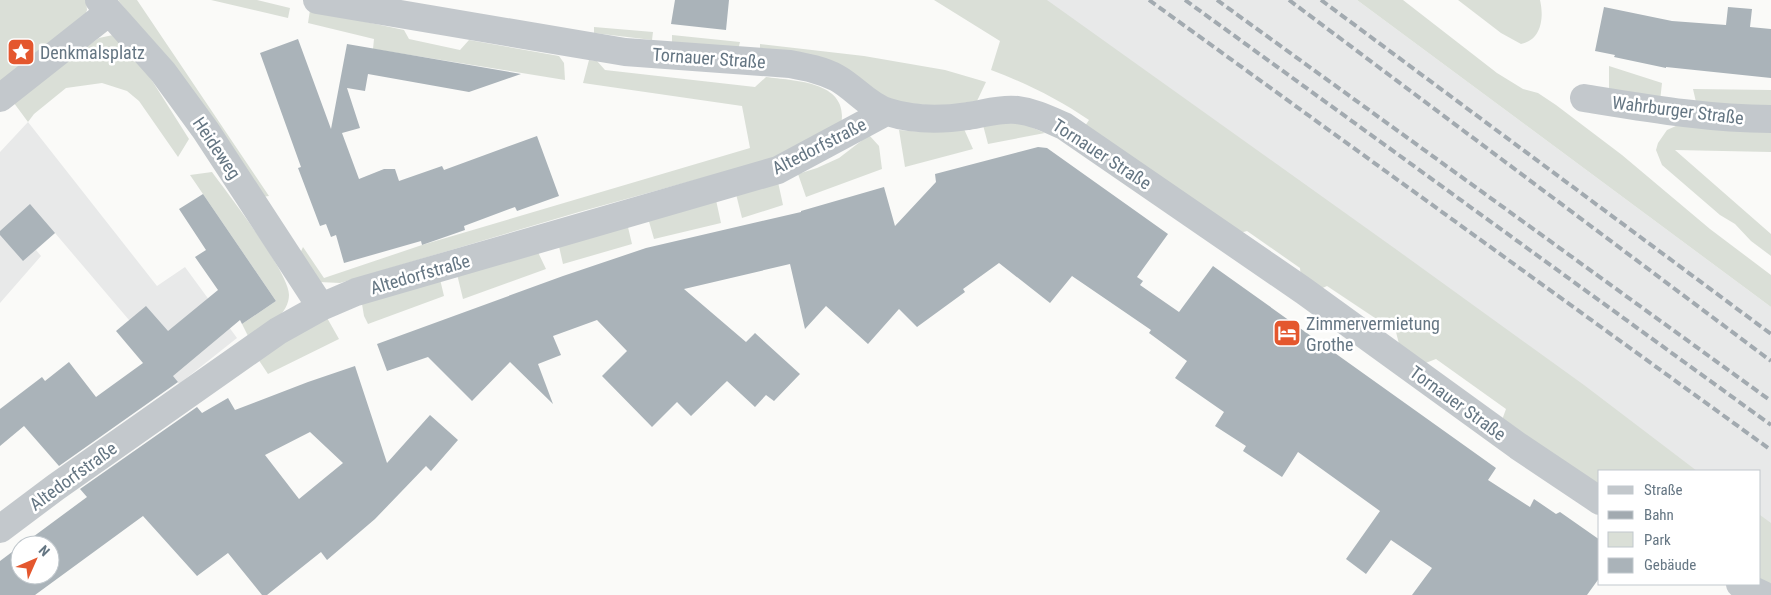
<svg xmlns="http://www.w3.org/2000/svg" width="1771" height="595" font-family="'Roboto Condensed',sans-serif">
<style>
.built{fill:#e8e9e9}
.green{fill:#dadfd7}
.building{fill:#aab3b9;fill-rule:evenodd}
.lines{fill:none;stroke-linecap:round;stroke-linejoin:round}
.minor{stroke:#c3c8cc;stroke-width:28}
.rail{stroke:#a2aab0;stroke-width:4;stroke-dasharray:8 4;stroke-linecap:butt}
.labels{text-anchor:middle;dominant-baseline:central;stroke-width:5;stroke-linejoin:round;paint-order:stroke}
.poi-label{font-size:18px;fill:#657683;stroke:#fff;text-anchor:start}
.street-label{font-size:18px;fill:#657683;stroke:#fff}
</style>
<rect width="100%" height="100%" fill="#fafaf8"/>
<path class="built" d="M1025 0H1357L1771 307V541L1760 532V471H1677Z
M28 122 157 286 185 267 237 338 179 384 129 320 55 233 36 250 41 256 0 303V152Z"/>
<path class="green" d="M0 0H86L87 10 83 21 0 84Z
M118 0H137L269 196 255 198 148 37Z
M211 0H257L290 8 288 18Z
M934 0H1047L1397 250 1584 385 1697 471H1600V487L1502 420 1506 409 1436 359 1423 364 1400 348 1396 332 1327 286 1318 290 1301 279 1300 268 1247 231 1240 233 1085 126 1089 120C1058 99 1026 83 991 70L1000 41Z
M1357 0H1403L1497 73 1523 89 1538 93 1556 105 1622 155 1710 229 1771 275V307Z
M1458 0H1540C1544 17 1542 40 1521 44L1501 33Z
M310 10 404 30 409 39 460 50 469 40 559 56 564 63 565 80 373 49 374 39 308 23Z
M594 27 653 32 652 40 594 33Z
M113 35 132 49 189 139 178 157 139 101 127 91 102 83 66 88 34 114 28 122 11 99 99 38Z
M672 35 740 42 738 50 672 42Z
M760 44 864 56 945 70 986 82 977 101 944 107 898 102 760 53Z
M589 60 597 61 605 70 755 87 766 77C795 81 850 81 841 125L808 148 753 164 579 212 340 283 319 282 297 260 303 247 324 278 422 245 750 148 742 106 583 83Z
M1609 66 1662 83 1660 101 1609 90Z
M1693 89 1771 90V107L1696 102Z
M1008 123 1024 124 1045 133 988 144 983 125Z
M1678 125 1771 132V152L1675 150 1771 234V256L1751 241 1735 224 1720 215 1662 165 1656 150 1658 143 1667 130Z
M964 129 973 149 905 167 899 130 923 132Z
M869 135 879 146 882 169 806 197 798 174 817 168 839 158Z
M212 172C228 194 289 272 289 295 289 315 264 329 250 340L242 324 276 301 190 175Z
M778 182 783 205 742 218 736 194Z
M716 200 721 223 654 239 648 218Z
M627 223 632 244 563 264 558 242Z
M536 248 546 269 463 299 456 270Z
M439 275 444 296 368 324 364 316 361 298Z
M326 316 339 339 268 374 258 359Z
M1760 515 1771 523V588L1760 584Z"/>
<path class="building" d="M675 0H729L726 30 671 24Z
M1604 7 1672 21 1726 25 1728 7 1752 9 1750 27 1771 29V78L1666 67V68L1614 57 1615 55 1595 51Z
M298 39 331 129 347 44 521 74 469 92 368 74 365 91 347 88 360 128 342 133 359 179 384 169H395L399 181 442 166 444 170 537 136 559 196 517 211 515 207 464 226 465 230 422 245 421 241 344 263 336 235 331 237 326 224 320 226 298 168 301 167 260 53Z
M1038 147 1047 148 1168 234 1137 277 1143 281 1140 285 1179 312 1213 266 1496 468 1488 480 1530 507 1534 499 1556 514 1560 512 1600 540V577L1587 595H1412L1432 568 1391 540 1366 574 1346 559 1380 511 1298 452 1282 477 1243 451 1246 446 1215 426 1224 412 1175 378 1187 361 1149 333 1151 330 1072 276 1050 303 999 263 963 289 965 292 917 327 899 309 868 344 826 306 805 329 790 264 684 289 746 342 755 333 800 374 774 401 766 395 755 407 727 381 691 416 677 402 652 427 602 376 627 351 597 320 553 336 561 355 538 364 553 404 510 362 472 401 428 357 387 371 377 344 563 276 646 248 801 212V211L884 187 895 226 936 182 935 174Z
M203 194 276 301 242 324 240 320 173 376 178 382 59 466 24 426 0 446V409L42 377 45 381 69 362 96 397 143 363 116 331 146 306 168 331 218 290 195 257 206 250 179 209Z
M30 204 55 233 23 261 0 235V231Z
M355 366 387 463 430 415 458 440 431 471 426 466 375 519 327 560 321 552 267 595H262L228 553 197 576 143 516 35 595H0V561L20 546V575H50V545H22L87 497 80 489 197 407 202 413 228 398 235 410 308 382ZM310 432 343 463 299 499 265 455Z"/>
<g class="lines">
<path class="minor" d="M99 0 163 72 206 131 321 307
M317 0 625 52 790 64C806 67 822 70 837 78 855 88 868 106 888 112 913 120 942 120 968 116 984 114 999 108 1017 110 1034 112 1048 119 1064 126L1304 291 1518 446 1600 501
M0 98 109 12
M1584 98C1646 108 1708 119 1771 119
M0 529 56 487 278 331 321 307 356 292 778 170 886 112
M1740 584 1763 595"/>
<path class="rail" d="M1149 0 1771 450
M1185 0 1771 425
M1217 0 1771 401
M1289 0 1771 361
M1321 0 1771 334"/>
</g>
<defs>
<symbol id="sight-square" viewBox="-11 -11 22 22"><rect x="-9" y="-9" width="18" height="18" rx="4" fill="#e4572e" stroke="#fff"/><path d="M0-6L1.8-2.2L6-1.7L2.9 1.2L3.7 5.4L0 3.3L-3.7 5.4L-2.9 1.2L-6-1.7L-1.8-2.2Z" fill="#fff"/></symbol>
<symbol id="hotel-square" viewBox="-11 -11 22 22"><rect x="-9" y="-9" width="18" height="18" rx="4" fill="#e4572e" stroke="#fff"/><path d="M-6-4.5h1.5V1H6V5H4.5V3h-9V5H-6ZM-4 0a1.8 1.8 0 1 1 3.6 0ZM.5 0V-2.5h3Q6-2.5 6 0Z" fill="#fff"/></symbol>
</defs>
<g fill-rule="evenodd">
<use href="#sight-square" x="5" y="36" width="32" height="32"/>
<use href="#hotel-square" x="1271" y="317" width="32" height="32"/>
</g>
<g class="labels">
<g class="poi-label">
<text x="40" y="52">Denkmalsplatz</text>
<text x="1306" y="323">Zimmervermietung<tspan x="1306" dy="21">Grothe</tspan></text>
</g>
<g class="street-label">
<text transform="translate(709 58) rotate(4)">Tornauer Straße</text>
<text transform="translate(1678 110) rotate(7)">Wahrburger Straße</text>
<text transform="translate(819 146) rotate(-27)">Altedorfstraße</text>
<text transform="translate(217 148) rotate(56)">Heideweg</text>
<text transform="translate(1102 154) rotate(33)">Tornauer Straße</text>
<text transform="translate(420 274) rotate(-16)">Altedorfstraße</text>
<text transform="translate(1458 403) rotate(36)">Tornauer Straße</text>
<text transform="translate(73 476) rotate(-36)">Altedorfstraße</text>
</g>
</g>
<rect x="1598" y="470" width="162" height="115" fill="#ffffff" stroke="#c1c8cd"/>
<rect x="1608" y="486" width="25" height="8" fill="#c3c8cc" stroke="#c1c8cd"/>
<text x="1644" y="495" font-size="15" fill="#657683">Straße</text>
<rect x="1608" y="511" width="25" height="8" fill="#a2aab0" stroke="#c1c8cd"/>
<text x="1644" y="520" font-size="15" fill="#657683">Bahn</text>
<rect x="1608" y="532" width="25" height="15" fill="#dadfd7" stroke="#c1c8cd"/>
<text x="1644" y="545" font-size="15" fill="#657683">Park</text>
<rect x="1608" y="558" width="25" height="15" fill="#aab3b9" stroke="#c1c8cd"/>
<text x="1644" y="570" font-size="15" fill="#657683">Gebäude</text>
<g transform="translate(35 560) rotate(45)"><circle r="24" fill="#ffffff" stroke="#c1c8cd"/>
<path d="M0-4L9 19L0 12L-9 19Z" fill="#e4572e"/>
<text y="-8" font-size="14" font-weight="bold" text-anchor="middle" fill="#657683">N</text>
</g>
</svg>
